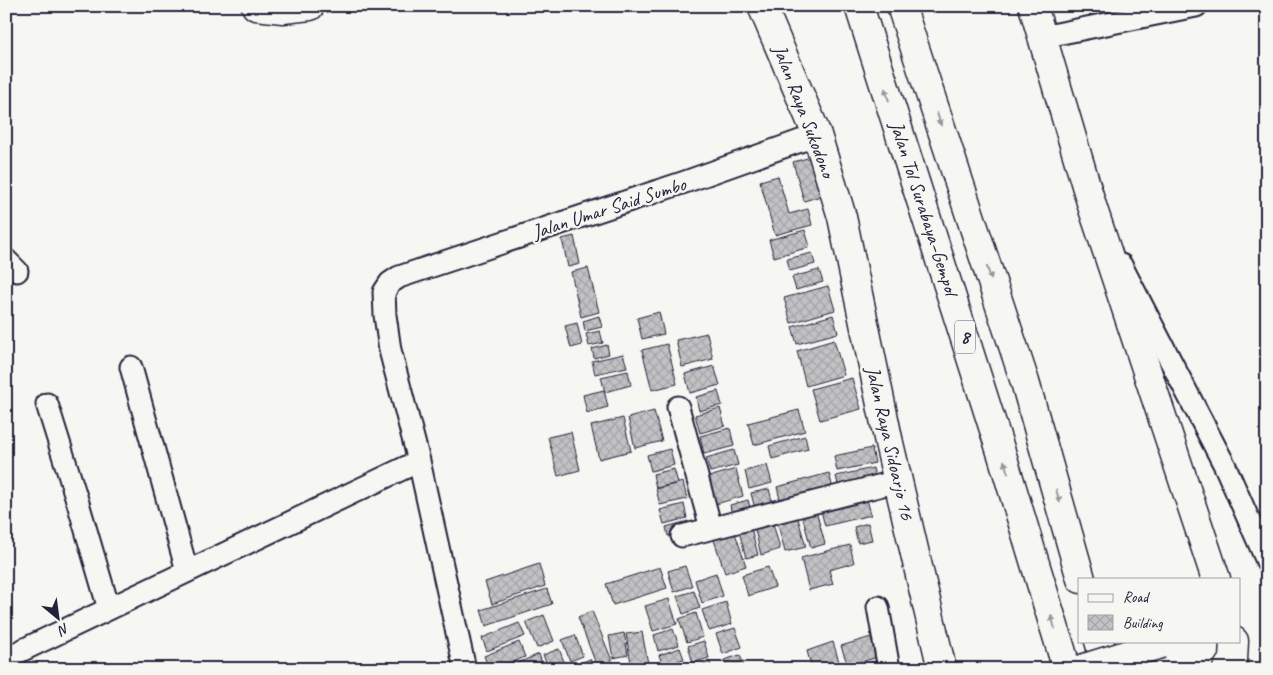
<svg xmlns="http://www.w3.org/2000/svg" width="1273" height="675" font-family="Caveat,sans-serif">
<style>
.building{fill:url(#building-cross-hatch);stroke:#22223b}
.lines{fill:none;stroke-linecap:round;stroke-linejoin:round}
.minor-casing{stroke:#22223b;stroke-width:25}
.secondary-casing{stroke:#22223b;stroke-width:31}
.motorway-casing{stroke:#22223b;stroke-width:31}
.minor{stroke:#f6f6f2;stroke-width:21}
.secondary{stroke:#f6f6f2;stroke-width:28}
.motorway{stroke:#f6f6f2;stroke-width:28}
.secondary-bridge-casing{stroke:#22223b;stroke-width:31;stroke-linecap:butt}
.secondary-bridge{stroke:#f6f6f2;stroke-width:28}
.oneway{fill:#9797a0}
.labels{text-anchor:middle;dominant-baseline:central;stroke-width:4.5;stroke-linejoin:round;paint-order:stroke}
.shield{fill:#f6f6f2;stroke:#626272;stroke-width:1}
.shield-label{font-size:19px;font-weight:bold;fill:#22223b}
.street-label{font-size:20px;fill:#22223b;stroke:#f6f6f2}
</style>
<defs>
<pattern id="building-cross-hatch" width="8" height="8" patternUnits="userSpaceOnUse" patternTransform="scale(1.25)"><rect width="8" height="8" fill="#c2c2c4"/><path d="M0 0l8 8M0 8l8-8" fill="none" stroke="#a6a6a9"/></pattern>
</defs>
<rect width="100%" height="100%" fill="#f6f6f2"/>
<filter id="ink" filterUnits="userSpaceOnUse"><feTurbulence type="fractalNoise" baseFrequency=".02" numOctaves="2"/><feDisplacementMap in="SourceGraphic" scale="10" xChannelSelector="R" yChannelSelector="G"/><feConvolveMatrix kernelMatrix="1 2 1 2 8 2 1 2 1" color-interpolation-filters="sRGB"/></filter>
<g filter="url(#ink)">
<path class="building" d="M811 157 821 196 804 201 793 162Z
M778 176 789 214 808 209 812 225 775 235 760 181Z
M805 230 810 247 774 257 769 240Z
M574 236 580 264 568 267 562 239Z
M812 253 815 264 790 271 787 259Z
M588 268 599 312 581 317 571 272Z
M819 270 823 282 796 290 792 277Z
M828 286 835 310 791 323 784 298Z
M659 312 664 334 642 339 637 318Z
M833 315 838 333 797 344 792 327Z
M599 316 602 327 585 331 583 321Z
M577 323 582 345 571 348 565 326Z
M600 331 603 343 589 346 586 334Z
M707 333 713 359 682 367 676 340Z
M834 340 844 375 806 386 797 351Z
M667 344 677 384 652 390 642 350Z
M607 345 609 354 594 358 592 349Z
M623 354 627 367 595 374 592 361Z
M714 366 720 385 690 393 685 374Z
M628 371 631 385 605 392 601 377Z
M852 378 861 409 820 420 811 389Z
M604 390 608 407 587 413 583 395Z
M718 391 722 405 699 411 696 397Z
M720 408 725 426 700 433 695 415Z
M799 410 805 431 754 445 748 423Z
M654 411 662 441 635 448 628 418Z
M623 418 631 451 599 459 591 426Z
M730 428 734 446 704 454 700 436Z
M571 432 580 470 558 476 548 437Z
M805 436 808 449 772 459 769 446Z
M872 448 875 463 837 471 834 456Z
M670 449 674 465 651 471 647 455Z
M734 450 738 465 710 472 706 458Z
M767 465 772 483 749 489 745 471Z
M873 468 876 481 839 489 836 476Z
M674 469 678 483 656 488 653 474Z
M736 469 743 496 709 506 702 479Z
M829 473 834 493 782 507 777 487Z
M683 482 687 499 660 505 656 489Z
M769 489 774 509 756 513 751 493Z
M867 499 871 515 825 526 821 511Z
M748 500 752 515 733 520 730 505Z
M684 504 687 518 664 524 660 510Z
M816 511 825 544 811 548 802 515Z
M797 515 806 547 785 552 777 520Z
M772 520 780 549 761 555 754 525Z
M688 521 691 530 668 536 666 527Z
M868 523 872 540 858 543 854 527Z
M751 528 758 555 746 558 739 531Z
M734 530 746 566 725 573 713 537Z
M850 545 854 563 829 570 833 584 809 590 801 558Z
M539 564 545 586 492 604 485 582Z
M685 566 692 586 674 592 668 571Z
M660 567 667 588 613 605 606 584Z
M768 567 775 587 748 596 742 575Z
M716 573 723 596 702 603 695 580Z
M547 589 552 604 486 626 481 610Z
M694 591 700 608 683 614 677 596Z
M669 599 677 624 653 631 645 606Z
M726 602 732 624 709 631 702 610Z
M592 611 615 668 614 669H598L578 617Z
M696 613 703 637 687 642 679 619Z
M544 615 554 641 537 648 526 622Z
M519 623 525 636 487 651 482 638Z
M735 628 742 647 723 654 716 634Z
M673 629 679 645 658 651 654 635Z
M642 632 649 669H632L626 634Z
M624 633 628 655 613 658 609 636Z
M575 635 583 656 570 661 562 640Z
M871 637 878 657 848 666 841 646Z
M704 641 709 658 693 663 688 646Z
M519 642 525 657 497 669H489L484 656Z
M833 642 840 665 827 669H812L807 651Z
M680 648 684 659 663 666 659 655Z
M559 649 565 664 549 669 543 655Z
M539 654 544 669H504Z
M740 655 745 669H727L724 660Z
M590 659 594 669H566Z
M879 660 881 669H851Z
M710 662 712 669H690Z
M682 663 684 669H665Z"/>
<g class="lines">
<defs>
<path id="minor" d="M1042 37 1196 6
M6 260 17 271
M1121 265 1225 466 1267 561
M131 367 187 571
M47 404 78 503 109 609
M678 407 711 528
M682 536 898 481
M878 607 889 669
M6 658 419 461
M465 669 419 461 390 350 385 315 384 292 390 283 399 277 685 182 817 135"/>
<path id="secondary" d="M256 6 283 9 310 6
M762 6 817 135 842 217 889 443 942 669
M1033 6 1093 209 1216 579
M1227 669 1233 660 1234 641"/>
<path id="motorway" d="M859 6 1002 455 1067 669
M901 6 1025 382 1081 579
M1099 641 1107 669"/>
</defs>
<use href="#minor" class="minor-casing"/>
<use href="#secondary" class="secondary-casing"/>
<use href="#motorway" class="motorway-casing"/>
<use href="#minor" class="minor"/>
<use href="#secondary" class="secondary"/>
<use href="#motorway" class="motorway"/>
<defs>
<path id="secondary-bridge" d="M1081 669 1161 644"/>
</defs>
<use href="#secondary-bridge" class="secondary-bridge-casing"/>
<use href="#secondary-bridge" class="secondary-bridge"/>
</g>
<defs><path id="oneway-solid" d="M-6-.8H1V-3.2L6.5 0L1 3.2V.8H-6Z" transform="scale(1.25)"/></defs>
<g class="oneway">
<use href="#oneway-solid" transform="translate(887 95) rotate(-108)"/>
<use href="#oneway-solid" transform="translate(939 119) rotate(72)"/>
<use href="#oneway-solid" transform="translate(989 273) rotate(72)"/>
<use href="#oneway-solid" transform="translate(1006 467) rotate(-107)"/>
<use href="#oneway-solid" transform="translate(1058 496) rotate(74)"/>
<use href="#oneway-solid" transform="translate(1053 622) rotate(-107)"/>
</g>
</g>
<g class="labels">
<rect class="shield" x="955" y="320.5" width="20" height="33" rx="4"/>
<g class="shield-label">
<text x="965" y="337">8</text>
</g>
<g class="street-label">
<text transform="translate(804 111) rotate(69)">Jalan Raya Sukodono</text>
<text transform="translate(609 208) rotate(-18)">Jalan Umar Said Sumbo</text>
<text transform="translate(924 208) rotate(72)">Jalan Tol Surabaya–Gempol</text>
<text transform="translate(890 443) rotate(77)">Jalan Raya Sidoarjo 16</text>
</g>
</g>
<rect width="1273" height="675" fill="none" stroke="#f6f6f2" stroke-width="25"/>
<rect x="12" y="12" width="1248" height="650" fill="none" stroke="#22223b" stroke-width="2" filter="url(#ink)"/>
<rect x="1078" y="578" width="162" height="65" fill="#f6f6f2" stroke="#a1a1a9"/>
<rect x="1088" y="594" width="25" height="8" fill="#f6f6f2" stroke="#a1a1a9"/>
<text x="1123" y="602" font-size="15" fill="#22223b">Road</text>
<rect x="1088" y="615" width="25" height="15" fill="url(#building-cross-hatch)" stroke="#a1a1a9"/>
<text x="1123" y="628" font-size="15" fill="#22223b">Building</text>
<g transform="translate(58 618) rotate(151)" stroke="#f6f6f2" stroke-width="4" paint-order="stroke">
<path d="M0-4L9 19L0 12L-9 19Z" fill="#22223b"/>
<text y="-8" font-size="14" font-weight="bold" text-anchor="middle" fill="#22223b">N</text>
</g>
</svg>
